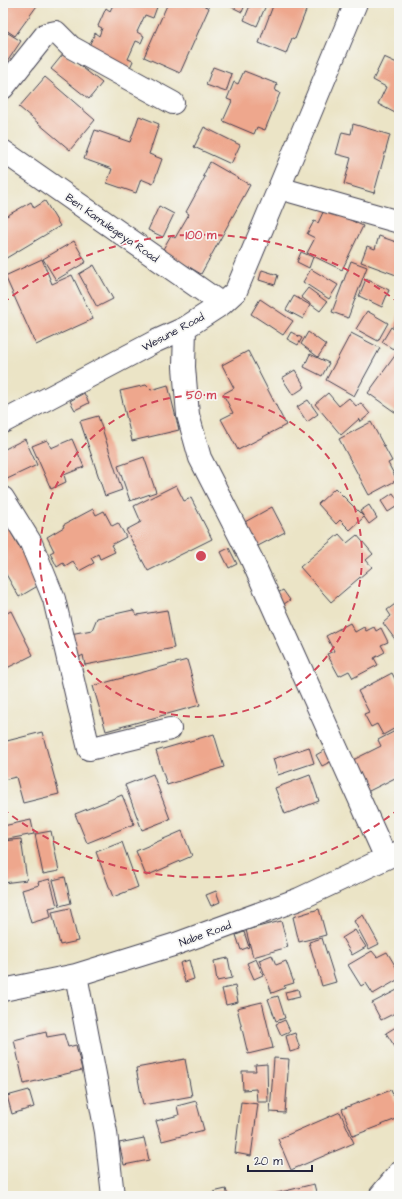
<svg xmlns="http://www.w3.org/2000/svg" width="402" height="1199" font-family="'Architects Daughter',sans-serif">
<style>
.building{fill:#eea78d}
.lines{fill:none;stroke-linecap:round;stroke-linejoin:round}
.minor-casing{stroke:#403f50;stroke-width:24}
.minor{stroke:#fff;stroke-width:22}
.ring{fill:none;stroke:#d1495b;stroke-width:2;stroke-dasharray:7 5}
.labels{text-anchor:middle;dominant-baseline:central;stroke-width:3.5;stroke-linejoin:round;paint-order:stroke}
.street-label{font-size:11px;fill:#22223b;stroke:#f6f6f2}
.centre{fill:#d1495b;stroke:#f6f6f2;stroke-width:2}
.ring-label{font-size:12px;text-anchor:middle;font-weight:bold;fill:#d1495b;stroke:#f6f6f2;stroke-width:3.5;stroke-linejoin:round;paint-order:stroke}
</style>
<rect width="100%" height="100%" fill="#f6f6f2"/>
<filter id="ink" filterUnits="userSpaceOnUse"><feTurbulence type="fractalNoise" baseFrequency=".025" numOctaves="2"/><feDisplacementMap in="SourceGraphic" scale="8" xChannelSelector="R" yChannelSelector="G"/><feConvolveMatrix kernelMatrix="1 2 1 2 8 2 1 2 1" color-interpolation-filters="sRGB"/></filter>
<filter id="wash" filterUnits="userSpaceOnUse"><feTurbulence type="fractalNoise" baseFrequency=".012" numOctaves="4" result="noise"/><feDisplacementMap in="SourceGraphic" scale="16" xChannelSelector="R" yChannelSelector="G"/><feGaussianBlur stdDeviation="0.9" result="paint"/><feColorMatrix in="noise" values="0 0 0 0 0 0 0 0 0 0 0 0 0 0 0 0 0 1.4 0 .05"/><feComposite in="paint" operator="in"/></filter>
<g filter="url(#wash)">
<rect width="100%" height="100%" fill="#ebe4c6"/>
<g id="blocks">
<path class="building" d="M3 3H39L15 36 3 28Z
M114 3H148L157 7 153 18 145 15 137 32 144 36 141 43 136 41 128 59 133 61 128 72 86 52 95 33 99 36 102 28 98 26 106 8 110 11Z
M168 3H198L209 8 180 73 144 57Z
M224 3H246L242 12Z
M251 3H267L257 26 244 20Z
M274 3H293L307 8 295 39 292 38 286 54 259 43Z
M3 30 21 41 3 68Z
M64 53 102 83 89 99 51 69Z
M384 57 397 63 399 60V115L378 104 386 87 373 80Z
M213 67 232 74 226 92 206 85Z
M244 71 277 84 275 91 280 93 265 130 257 127 254 134 223 121 232 101 227 99 234 82 238 84Z
M45 77 95 120 70 150 19 107Z
M139 116 159 124 149 154 162 159 153 184 141 179 136 193 107 183 112 169 84 159 95 130 130 142Z
M353 124 390 135 374 193 344 184 351 158 336 154 342 132 351 134Z
M204 127 240 145 231 164 194 147Z
M210 162 250 185 201 274 162 251 171 235 175 238 189 214 186 212 205 177 203 176Z
M45 201 60 226 3 260V218L31 202 34 208Z
M159 206 174 214 163 237 148 230Z
M325 208 363 226 342 270 307 253 315 238 307 234 314 221 318 223Z
M379 236 399 243V276L361 262 367 246 375 249Z
M74 241 86 262 56 280 43 259Z
M301 252 313 257 309 268 297 262Z
M42 259 52 284 72 275 93 319 36 345 5 276Z
M351 261 367 267 348 318 332 312Z
M94 265 113 299 97 307 79 274Z
M311 269 338 285 329 299 303 282Z
M262 270 278 275 275 285 259 280Z
M366 279 389 290 382 307 359 296Z
M308 288 327 302 320 311 301 297Z
M294 296 310 305 303 319 286 310Z
M260 299 293 321 283 335 251 314Z
M367 311 388 323 378 341 356 329Z
M399 313V329L393 327Z
M391 327 399 333V339L393 349 382 342Z
M291 332 302 338 298 345 287 339Z
M308 332 326 345 318 357 301 344Z
M351 333 380 348 354 396 326 380Z
M399 350V415L368 393Z
M248 351 286 425 238 450 221 419 233 413 223 394 234 388 222 365Z
M310 354 329 363 322 376 304 367Z
M295 370 305 387 293 395 282 378Z
M146 385 151 390 168 385 179 430 132 441 120 391Z
M84 393 89 403 75 410 70 401Z
M328 393 339 406 349 398 356 406 361 403 370 414 360 422 359 419 341 435 315 404Z
M308 400 318 414 307 422 297 407Z
M98 416 122 490 105 496 80 421Z
M371 422 392 461 388 463 397 480 369 495 339 439Z
M25 439 37 465 5 480 3 474V450Z
M72 439 84 467 64 475 66 482 51 489 32 446 47 440 51 448Z
M144 457 156 492 130 501 118 466Z
M176 485 184 501 191 498 212 539 148 571 126 530 141 522 134 506Z
M335 488 364 517 350 530 340 520 336 524 318 504Z
M393 493 399 502V505L388 512 381 501Z
M369 505 377 518 369 524 360 511Z
M272 507 285 532 256 547 243 523Z
M93 509 96 515 104 511 112 526 118 523 126 537 111 545 115 552 100 559 98 554 91 558 94 563 79 571 73 561 65 566 63 563 57 567 50 553 54 551 47 537 64 527 63 525Z
M3 519 41 584 19 597 3 569Z
M339 534 347 543 357 535 373 554 366 560 372 567 331 602 300 567Z
M229 548 237 564 229 568 221 552Z
M283 590 290 600 281 606 274 595Z
M398 602 399 604V640L397 642 383 623 391 616 387 610Z
M133 610 137 615 167 610 174 648 85 665 83 655 75 660 70 634 92 630 97 618Z
M11 611 33 655 3 670V615Z
M350 623 355 632 364 627 366 631 374 627 376 631 381 628 388 642 381 645 385 652 374 658 378 665 353 678 349 671 339 676 327 654 334 651 326 636Z
M187 660 200 705 106 731 93 686Z
M392 673 399 687V726L383 735 377 724 371 727 364 714 369 712 358 691Z
M399 729V776L367 792 351 761 381 746 378 740Z
M42 732 59 794 23 803 16 777 3 780V742Z
M214 734 224 767 167 785 156 751Z
M332 746 338 758 322 766 316 755Z
M309 747 314 763 278 775 273 759Z
M153 774 170 819 142 830 125 785Z
M310 775 319 801 285 814 275 788Z
M122 795 134 824 87 843 75 814Z
M31 820 34 834 3 840V826Z
M51 831 59 871 43 874 35 834Z
M182 831 192 856 146 876 136 851Z
M21 839 27 880 3 883V841Z
M122 842 138 887 113 897 96 852Z
M65 877 71 903 60 906 53 880Z
M50 879 57 906 49 908 51 917 31 923 22 890 39 885 38 882Z
M216 891 220 902 211 906 206 895Z
M70 908 78 941 60 945 52 912Z
M319 909 326 935 299 942 293 917Z
M363 915 379 944 369 949 354 921Z
M281 921 288 947 253 957 246 930Z
M355 930 366 947 352 955 342 938Z
M244 932 249 947 241 950 236 935Z
M322 938 336 982 322 986 309 942Z
M372 951 377 957 387 952 399 972V979L373 994 366 983 361 986 348 965Z
M272 955 276 965 286 961 294 983 284 986 285 988 272 993 259 960Z
M228 958 232 978 217 981 214 961Z
M256 959 263 975 254 979 247 963Z
M189 960 194 979 185 982 180 963Z
M235 986 238 1002 226 1005 222 989Z
M298 989 300 997 287 1000 285 992Z
M399 989V1011L381 1020 372 1003Z
M278 996 285 1018 276 1021 268 999Z
M262 1002 273 1048 248 1054 237 1008Z
M285 1020 290 1031 281 1035 276 1024Z
M399 1025V1053L386 1033Z
M46 1032 47 1037 64 1034 68 1047 76 1045 82 1070 24 1084 14 1040Z
M295 1033 300 1049 290 1052 286 1036Z
M274 1058 289 1059 285 1113 270 1112Z
M185 1059 192 1096 143 1105 136 1068Z
M267 1064 268 1102H257L256 1089 243 1090 242 1071H256L255 1065Z
M29 1090 34 1107 12 1114 7 1096Z
M391 1090 399 1111V1118L353 1136 342 1109Z
M196 1101 204 1130 162 1141 156 1121 179 1115 177 1106Z
M241 1102 258 1104 251 1156 235 1153Z
M340 1112 354 1143 291 1170 278 1139Z
M144 1138 149 1160 124 1165 119 1143Z
M314 1184 317 1196H269V1195Z
M226 1189 228 1196H214L213 1192Z"/>
</g>
</g>
<g filter="url(#ink)">
<use href="#blocks" fill-opacity="0" stroke="#403f50" stroke-width="1"/>
<g class="lines">
<defs>
<path id="minor" d="M3 88 46 34 56 32 71 47 173 103
M3 151 222 304
M279 188 356 3
M185 328 184 367 188 415 200 458 251 558 386 858
M3 422 156 341 185 328 222 304 236 291 279 188 399 222
M3 498 31 543 54 599 89 749 170 729
M76 975 106 1132 113 1196
M3 990 76 975 173 945 299 899 399 852
M380 1196 399 1173"/>
</defs>
<use href="#minor" class="minor-casing"/>
<use href="#minor" class="minor"/>
</g>
</g>
<g class="ring">
<circle cx="201" cy="556" r="161"/>
<path d="M399 809A321 321 0 0 1 3 809M3 303A321 321 0 0 1 399 303"/>
</g>
<g class="labels">
<g class="street-label">
<text transform="translate(112 228) rotate(35)">Ben Kamulegeya Road</text>
<text transform="translate(173 332) rotate(-28)">Wesune Road</text>
<text transform="translate(205 934) rotate(-20)">Nabe Road</text>
</g>
</g>
<circle cx="201" cy="556" r="6" class="centre"/>
<g class="ring-label">
<text x="201" y="239">100 m</text>
<text x="201" y="399">50 m</text>
</g>
<rect width="402" height="1199" fill="none" stroke="#f6f6f2" stroke-width="16"/>
<path d="M248 1165v6h64v-6" fill="none" stroke="#22223b" stroke-width="2"/>
<text x="254" y="1165" font-size="12" fill="#22223b" stroke="#f6f6f2" stroke-width="3" paint-order="stroke">20 m</text>
</svg>
